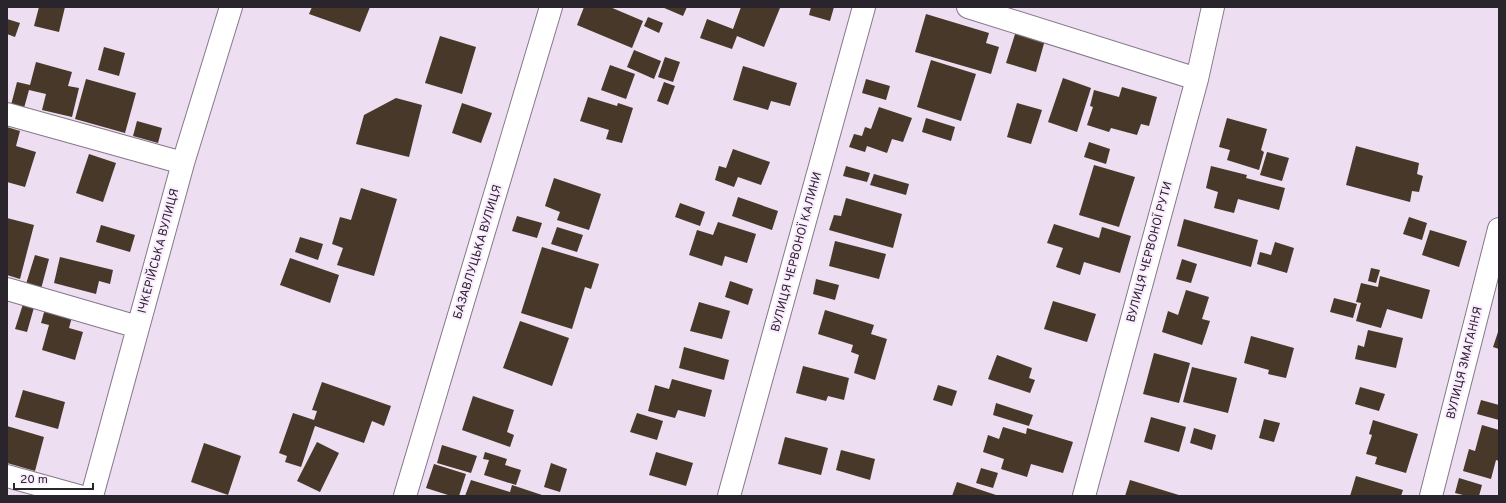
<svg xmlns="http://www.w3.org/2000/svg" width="1506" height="503" font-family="Overpass,sans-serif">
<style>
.building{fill:#47382a}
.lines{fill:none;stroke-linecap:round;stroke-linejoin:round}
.minor-casing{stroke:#857889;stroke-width:24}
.minor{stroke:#fff;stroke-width:22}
.labels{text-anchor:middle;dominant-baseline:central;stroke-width:4;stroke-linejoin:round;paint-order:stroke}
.street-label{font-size:12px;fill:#2a242c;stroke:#faebff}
</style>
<rect width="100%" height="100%" fill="#eddef1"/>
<path class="building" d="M39 7H65L59 32 34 26Z
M312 7H370L360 32 309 14Z
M584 7H610L643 21 632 48 577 25Z
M662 7H687L683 16Z
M741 7 780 8 764 47 737 36 732 49 700 38 707 19 733 29Z
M811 7H834L830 21 809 15Z
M926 14 989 33 986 43 999 47 991 74 915 52Z
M648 17 663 23 659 33 644 26Z
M7 19 20 23 15 37 7 34Z
M1016 31 1045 40 1036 72 1006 63Z
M440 36 476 47 462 94 425 83Z
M104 47 125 53 119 76 98 70Z
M634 50 661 61 654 79 627 67Z
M665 57 680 62 673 82 658 77Z
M931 60 976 74 961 121 917 107Z
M36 62 72 72 68 86 79 88 72 117 42 110 46 94 29 90 24 108 11 105 17 82 30 85Z
M610 65 635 74 626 99 601 90Z
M743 66 797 83 790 106 771 101 768 110 733 100Z
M1063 78 1091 88 1077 132 1048 122Z
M86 79 136 93 125 133 75 119Z
M866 79 890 86 886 100 862 93Z
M664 82 675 86 668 105 657 101Z
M1122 87 1157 97 1149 126 1141 124 1137 135 1111 128 1109 132 1087 125 1093 107 1090 106 1094 90 1119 97Z
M588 97 617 106 618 103 633 108 622 143 606 139 609 130 580 121Z
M396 98 422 105 409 157 356 144 364 115Z
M462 103 492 113 481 143 452 133Z
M1017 103 1042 110 1031 144 1007 137Z
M879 107 912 118 903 142 892 139 887 153 867 146 865 152 849 147 854 134 862 136 865 127 871 129Z
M926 118 955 127 951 141 922 132Z
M1227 118 1267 129 1261 150 1264 152 1259 170 1227 160 1230 150 1219 147Z
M137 121 162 128 158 143 133 136Z
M7 127 20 131 16 146 36 152 25 187 7 182Z
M1089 142 1110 149 1106 164 1084 157Z
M1356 146 1419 163 1417 174 1423 176 1419 192 1412 191 1410 202 1346 185Z
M733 149 770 162 761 185 738 177 734 187 715 180 719 166 726 168Z
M1267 152 1289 158 1282 181 1260 175Z
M89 154 116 163 103 202 76 193Z
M1094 165 1135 177 1119 227 1079 215Z
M846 166 870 173 867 182 843 176Z
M1211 166 1247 175 1246 178 1285 188 1279 210 1238 199 1234 213 1214 208 1218 192 1206 188Z
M874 174 909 184 906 195 870 185Z
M554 178 601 194 589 230 557 220 560 212 545 206Z
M361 188 397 199 374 276 337 265 343 248 332 244 340 217 351 220Z
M738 197 778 211 772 230 732 216Z
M846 198 902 214 893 248 829 230 834 215 841 216Z
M680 203 705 212 700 226 675 217Z
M517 216 542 223 537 238 512 231Z
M1409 217 1427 223 1422 240 1403 234Z
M7 218 34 225 20 279 7 275Z
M1184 219 1258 240 1251 267 1177 246Z
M718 222 756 234 747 263 725 256 722 266 689 255 697 230 713 235Z
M1054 224 1099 238 1102 227 1131 236 1120 273 1084 262 1080 275 1056 267 1063 248 1047 243Z
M101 225 135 235 130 252 96 242Z
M557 227 583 235 577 252 551 244Z
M1430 230 1467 241 1459 267 1422 255Z
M300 237 323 244 318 260 295 252Z
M835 241 886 254 879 279 829 266Z
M1275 242 1294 248 1287 273 1257 264 1260 252 1271 255Z
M542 247 599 264 591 289 585 287 572 329 521 313Z
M35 255 49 259 41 289 26 284Z
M60 257 113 270 110 284 99 281 96 294 54 283Z
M290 258 339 275 330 303 280 285Z
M1182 259 1197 264 1191 283 1176 279Z
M1371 268 1380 270 1376 283 1368 281Z
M1380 276 1430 290 1422 319 1387 309 1381 328 1356 321 1361 303 1356 302 1361 283 1378 287Z
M816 279 839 285 835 300 813 294Z
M730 281 753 289 748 305 725 297Z
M1186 290 1209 297 1202 319 1210 321 1202 345 1162 332 1168 311 1178 315Z
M1334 298 1357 304 1353 318 1330 312Z
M24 301 35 304 27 332 15 329Z
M1053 301 1096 314 1087 342 1044 329Z
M699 302 730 311 722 339 690 331Z
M45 309 72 317 69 328 83 332 75 360 42 350 49 325 41 323Z
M825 310 874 325 871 334 887 339 875 380 854 373 859 355 851 352 853 345 818 334Z
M520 321 569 338 552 386 503 368Z
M1499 329V349L1493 347Z
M1368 330 1403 338 1396 368 1355 359 1358 345 1364 347Z
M1251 336 1294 348 1286 378 1268 374 1269 370 1244 363Z
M684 347 729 360 724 380 679 368Z
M1154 353 1190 363 1179 403 1143 394Z
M997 355 1032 368 1029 378 1035 380 1030 393 988 379Z
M803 366 849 378 844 400 828 396 826 401 796 393Z
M1192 367 1237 378 1228 413 1183 402Z
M672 379 712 390 705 417 678 410 675 418 648 411 655 385 669 389Z
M322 382 391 406 384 426 372 421 364 443 315 426 301 467 285 462 287 456 279 453 293 413 314 420 317 411 312 410Z
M938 385 957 391 952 406 933 400Z
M1360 387 1385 394 1379 411 1355 404Z
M23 390 65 402 58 429 15 417Z
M473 396 514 410 507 432 514 435 510 447 462 430Z
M1481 400 1499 405V420L1477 414Z
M996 403 1033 415 1029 426 993 415Z
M637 413 663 421 657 440 630 432Z
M1151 417 1186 427 1179 452 1144 442Z
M1264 419 1280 423 1274 442 1259 438Z
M1373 420 1418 434 1406 473 1375 464 1377 457 1366 454 1372 435 1369 434Z
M1482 425 1499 430V461L1496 460 1491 479 1463 471 1469 449 1475 451Z
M7 426 44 437 35 471 7 463Z
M1003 427 1026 434 1027 428 1073 442 1063 473 1031 464 1027 477 1001 469 1004 459 983 452 988 435 999 439Z
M1194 428 1216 435 1212 450 1190 443Z
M785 437 828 448 821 475 778 464Z
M317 442 339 453 320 492 297 481Z
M204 443 241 456 228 495 191 482Z
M442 445 477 456 471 473 437 463Z
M841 450 875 459 870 480 836 470Z
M485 452 507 459 505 465 521 470 516 485 484 475 489 460 483 459Z
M656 452 693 463 686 486 649 475Z
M551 463 567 469 560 492 544 487Z
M434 464 466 474 459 496H451L426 488Z
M981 468 998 473 993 488 976 483Z
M1356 476 1403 490 1401 496H1350Z
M1459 478 1482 485 1479 496H1467L1455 493Z
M471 480 510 492 512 485 545 496H465Z
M1130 480 1182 496H1125Z
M957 482 999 496H952Z"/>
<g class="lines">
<defs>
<path id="minor" d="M968 7 1197 79
M7 114 183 163
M7 289 138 327
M7 476 79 496
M92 496 183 163 231 7
M405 496 551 7
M729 496 864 7
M1084 496 1197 79 1213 7
M1431 496 1499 229"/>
</defs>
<use href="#minor" class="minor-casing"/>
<use href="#minor" class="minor"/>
</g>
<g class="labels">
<g class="street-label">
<text transform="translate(159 251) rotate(-75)">ІЧКЕРІЙСЬКА ВУЛИЦЯ</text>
<text transform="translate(478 252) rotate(-73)">БАЗАВЛУЦЬКА ВУЛИЦЯ</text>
<text transform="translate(797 252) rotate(-75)">ВУЛИЦЯ ЧЕРВОНОЇ КАЛИНИ</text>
<text transform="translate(1150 252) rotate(-75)">ВУЛИЦЯ ЧЕРВОНОЇ РУТИ</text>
<text transform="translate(1465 363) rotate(-76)">ВУЛИЦЯ ЗМАГАННЯ</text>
</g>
</g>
<rect width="1506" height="503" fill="none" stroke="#2a242c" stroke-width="16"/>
<path d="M14 483v6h79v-6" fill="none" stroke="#2a242c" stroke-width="2"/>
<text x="20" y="483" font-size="12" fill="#2a242c" stroke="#faebff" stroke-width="3" paint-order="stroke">20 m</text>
</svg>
